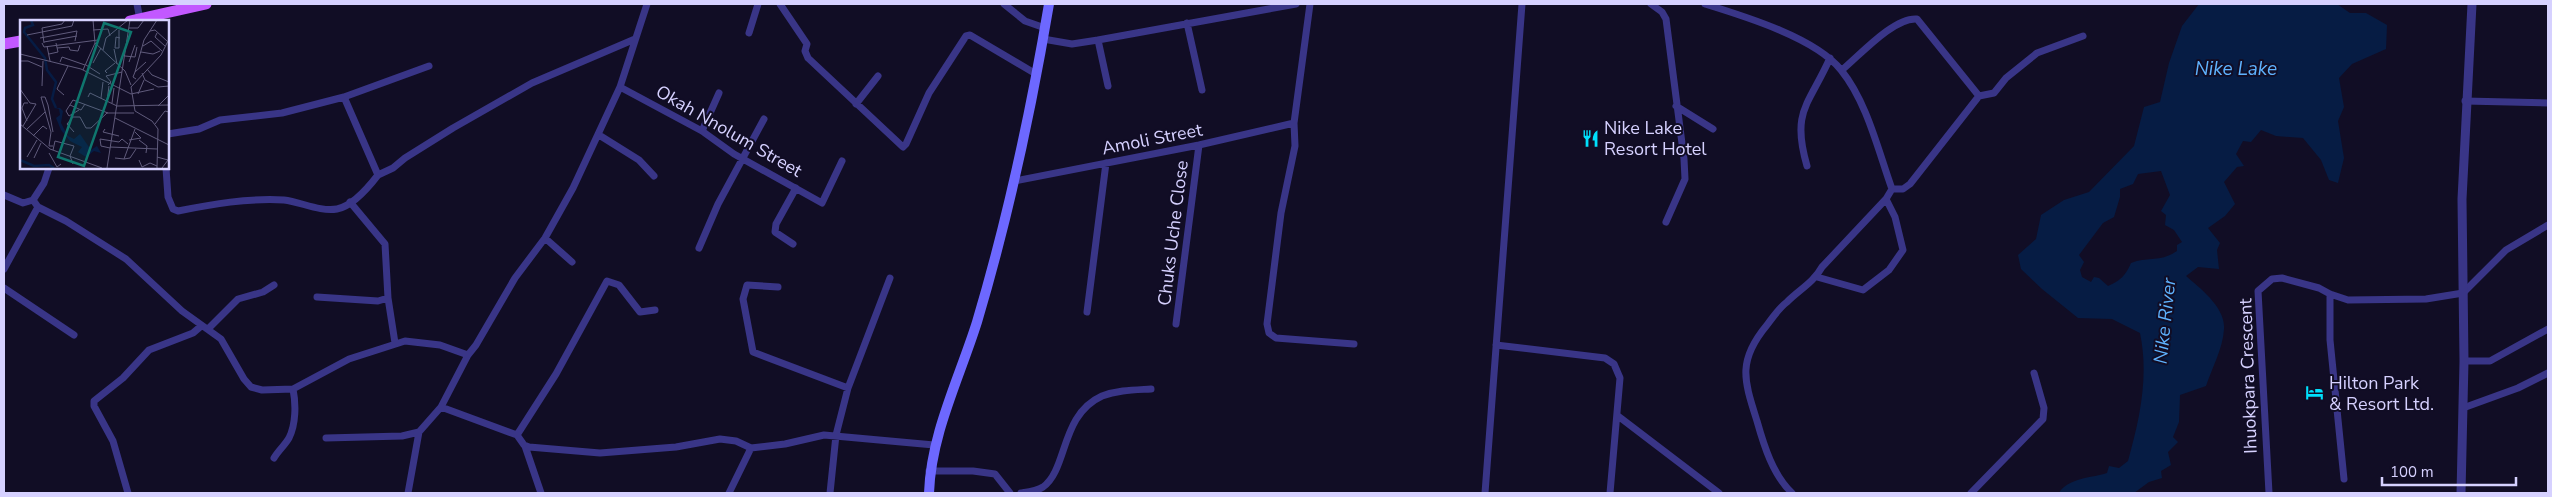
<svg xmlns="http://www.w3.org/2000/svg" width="2552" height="497" font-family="'Nunito Sans',sans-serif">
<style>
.water{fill:#061c44;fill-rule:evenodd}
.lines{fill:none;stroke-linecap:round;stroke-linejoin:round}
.minor{stroke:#393587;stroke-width:7}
.tertiary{stroke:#393587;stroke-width:9}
.secondary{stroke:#6d68ff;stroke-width:10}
.primary{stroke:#c258ff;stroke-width:11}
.labels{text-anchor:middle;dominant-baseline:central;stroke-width:4;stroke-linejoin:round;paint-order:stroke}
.poi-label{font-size:18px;fill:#d6d1ff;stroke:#110d25;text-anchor:start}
.street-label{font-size:18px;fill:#d6d1ff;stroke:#110d25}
.water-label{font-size:19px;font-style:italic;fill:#5fb3ff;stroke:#110d25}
.inset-river{fill:none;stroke:#061c44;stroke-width:2.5}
.inset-road{fill:none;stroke:#605b7c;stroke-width:1}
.view{fill:#0f766e;fill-opacity:0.15;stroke:#0f766e;stroke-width:2.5}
.inset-edge{fill:none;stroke:#d6d1ff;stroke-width:2.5}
</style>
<rect width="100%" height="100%" fill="#110d25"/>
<path class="water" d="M2199 4H2337L2350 13H2366L2387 25 2386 49 2352 64 2339 78 2344 107 2338 121 2344 158 2338 183 2329 180 2321 160 2303 138 2276 136 2261 130 2251 142 2243 141 2236 154 2244 166 2237 167 2224 182 2235 204 2225 216 2208 228 2220 243 2217 250 2219 269 2198 267 2186 276C2200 288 2226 308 2224 329 2223 348 2212 368 2206 386L2180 395 2179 422 2173 437 2178 442 2168 452 2171 465 2161 471 2162 478 2149 482 2134 493H2059C2068 478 2091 478 2107 473L2109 466 2119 468 2128 461C2140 418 2149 376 2140 333L2112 319 2078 318 2042 289 2021 269 2018 255 2036 239 2041 215 2064 200 2089 192 2134 146 2144 107 2160 102 2169 63 2182 26ZM2161 171 2170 195 2161 211 2166 215 2165 225 2174 230 2182 242 2177 245V251C2159 263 2149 256 2131 263 2126 275 2120 281 2108 286L2099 278 2094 277 2091 282 2082 277 2080 270 2084 262 2079 255 2103 223 2114 217 2120 197V189L2133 184 2138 174Z"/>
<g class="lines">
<path class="minor" d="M137 4 140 20
M780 4 807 44 805 51 808 58 903 147 906 144 929 93 966 36 970 35 1036 74
M1004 4 1025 21 1045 28
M1310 4 1294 123 1295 146 1281 213 1267 324 1269 333 1276 338 1354 344
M1651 4 1662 12 1666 19 1684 159 1685 179 1666 222
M1705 4C1744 16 1816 38 1841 70 1867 102 1878 150 1892 189L1886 199 1822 267C1814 282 1799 290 1787 302 1779 308 1773 317 1767 325 1737 361 1744 380 1757 421 1764 446 1773 475 1792 493
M1187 23 1202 90
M749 33 758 4
M1043 39 1072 44 1098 40 1296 4
M1098 40 1108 86
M1842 70C1860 55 1894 17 1917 19L1979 96
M620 87 702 131 734 154 822 203 842 161
M344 97 429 66
M2465 101 2548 103
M856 104 878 76
M1676 106 1713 129
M702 131 719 93
M599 135 639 160 654 176
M1807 166C1791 111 1809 105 1830 58
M166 168 168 197 173 209 178 211C213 204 247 198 284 200 301 202 320 212 337 209 353 206 368 188 378 175L344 97 282 113 220 120 199 129 168 134
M378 175 393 168 405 158 453 128 532 83 635 39
M1015 181 1199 145 1294 123
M1892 189H1903L1910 184 1979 96 1994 93 2006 78 2037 53 2083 36
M4 195 23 203 33 200
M33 200 38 207 66 221 126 259 182 311 221 339 244 379 251 387 262 390 293 389 349 359 405 341 440 345 468 355
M33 200 44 183 49 168
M350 202 385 244 388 298
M545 238 572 262
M793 244 775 232 776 224 796 188
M699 248 718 204 764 119
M4 269 38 207
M1817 277 1863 290 1889 270 1903 250 1895 217 1886 199
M778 287 747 285 743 299 753 352 848 388
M4 288 74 335
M2330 294V340L2344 479
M317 297 378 301 388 298 395 343
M1087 312 1106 163
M1176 324 1199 145
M208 329 238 299 263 292 274 285
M1496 345 1605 358 1614 364 1620 378 1610 493
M2464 361H2490L2548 329
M441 407 517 435 524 445 529 447 600 453 676 447 720 439 736 441 751 448
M2463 408 2518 388 2548 373
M1618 416 1719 493
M517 435 556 374 607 281 619 285 640 312 655 310
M326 438 402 436 419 432
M525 446 541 493
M274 458C278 451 285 445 289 438 296 424 296 404 293 389
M929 471H973L995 474 1010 493
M128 493 113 441 94 406V401L123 378 149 350 193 333 200 327
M408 493 419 432 441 407 468 355 476 345 515 278 545 238 573 188 620 87 647 4
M729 493 751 448 785 444 824 435 934 445
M830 493 836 435 848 388 890 278
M1021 493C1028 492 1037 491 1043 487 1068 469 1060 415 1102 396 1118 390 1134 390 1151 389
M1485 493 1522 4
M1971 493 2043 419 2044 408 2034 373
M2269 493 2258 291 2272 279 2282 278 2319 288 2330 294 2348 300 2426 299 2463 293 2506 250 2548 225"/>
<path class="tertiary" d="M2461 493 2464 361 2462 199 2472 4"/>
<path class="secondary" d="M929 493C931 434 959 379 977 322 1008 218 1031 111 1049 4"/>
<path class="primary" d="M130 21 206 4
M4 44 21 41"/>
</g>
<defs>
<symbol id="restaurant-bare" viewBox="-9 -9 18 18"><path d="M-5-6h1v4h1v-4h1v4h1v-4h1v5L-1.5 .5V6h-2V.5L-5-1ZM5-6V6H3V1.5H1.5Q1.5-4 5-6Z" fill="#00e0fc" stroke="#110d25" stroke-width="2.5" paint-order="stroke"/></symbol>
<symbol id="hotel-bare" viewBox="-9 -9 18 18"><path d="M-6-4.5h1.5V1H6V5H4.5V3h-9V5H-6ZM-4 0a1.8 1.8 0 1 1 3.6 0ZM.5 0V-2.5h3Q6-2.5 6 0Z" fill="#00e0fc" stroke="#110d25" stroke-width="2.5" paint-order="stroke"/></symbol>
</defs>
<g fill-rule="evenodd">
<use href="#restaurant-bare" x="1578" y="126" width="25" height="25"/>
<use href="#hotel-bare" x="2302" y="380" width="25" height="25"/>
</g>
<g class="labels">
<g class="poi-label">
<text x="1604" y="128">Nike Lake<tspan x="1604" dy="21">Resort Hotel</tspan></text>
<text x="2329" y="383">Hilton Park<tspan x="2329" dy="21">&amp; Resort Ltd.</tspan></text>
</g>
<g class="street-label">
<text transform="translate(729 131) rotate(30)">Okah Nnolum Street</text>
<text transform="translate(1152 139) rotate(-11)">Amoli Street</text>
<text transform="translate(1173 233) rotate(-83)">Chuks Uche Close</text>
<text transform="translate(2248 376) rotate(-92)">Ihuokpara Crescent</text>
</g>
<g class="water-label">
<text x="2236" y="69">Nike Lake</text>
<text transform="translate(2165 321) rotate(-84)">Nike River</text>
</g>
</g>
<g transform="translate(20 20)">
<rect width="149" height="149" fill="#110d25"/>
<path d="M35 88H40L43 91 41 103 48 116 54 119 60 114 71 130 77 126 81 133 74 131 66 137 58 132 62 127 50 121 41 110 36 98 40 95 39 89Z" fill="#061c44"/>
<path class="inset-river" d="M11 0 13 5 5 8 4 12 25 38 27 50 36 62 32 79 36 88M0 140 14 146 29 145 34 148"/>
<path class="inset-road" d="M109 8H118L124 0M73 10 88 9 90 16M130 11 135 10 147 21M137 13 135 17 145 26M7 15 52 6 54 0M20 18 57 11 55 21M24 22 57 16M22 23 24 27 78 20M24 23 22 8 42 4 45 0M75 23 105 51 111 65M27 26 30 41M123 26 131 21 142 31M37 28 49 27 50 30 58 31 60 25M95 28H99V10M95 28 96 17 100 18M94 29 97 44M83 30 86 18 108 0M121 32 133 34 140 31M0 34 61 49 111 74M29 34 38 32 36 23M105 36 115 37 117 27M0 41H8L22 47M40 42 42 37 65 45M109 42 115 25M73 43 81 28M66 45 80 54M127 49 132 55 149 62M63 50 75 23 73 0M115 52 124 20 137 0M87 53 85 51 95 43M122 53 125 60 138 67 149 66M116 59 113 57 115 52 126 42M88 65 91 62 86 56 102 52M22 66 23 41M0 69 10 83 16 84 3 106M111 74 134 69M118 74 124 60M44 75 37 69 48 46M68 77 70 73 97 86M81 78 83 62M87 81 89 66M92 83 94 68M50 85 61 90 65 84M97 86 149 85M138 86 149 75M59 90 49 96 46 91 53 80 88 93M95 98 149 125M7 101 2 88 4 83H8M0 104 30 129 82 148M135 104 145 91 149 92M7 109 25 92M85 109 83 112 99 116M54 112 47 104 53 97H60L66 108H71L87 93H114M13 116 23 106 27 109M109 120 121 118 115 112M119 120 127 126 126 133M33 126H29L31 112 21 77H25L28 85 33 112M90 127 137 129M90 128 81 126 80 119 99 122 102 119 108 124M33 130 35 121 54 126 50 136 53 144M29 133 37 147 41 144M7 137 17 120M137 137 148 140 142 148M14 138 21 123M95 138 104 139 115 109M104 139 110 138 116 129M119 140 122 147 130 143 137 146M87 148 110 0M137 148 138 109 132 101 115 91 111 67 141 35 149 19"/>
<path class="view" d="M84 3 111 12 64 146 38 137Z"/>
<rect width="149" height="149" class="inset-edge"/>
</g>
<rect width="2552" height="497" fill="none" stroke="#d6d1ff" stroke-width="10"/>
<path d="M2382 477v8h134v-8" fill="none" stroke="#d6d1ff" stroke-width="2.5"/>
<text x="2390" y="477" font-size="15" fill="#d6d1ff" stroke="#110d25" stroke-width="4" paint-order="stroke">100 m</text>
</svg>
